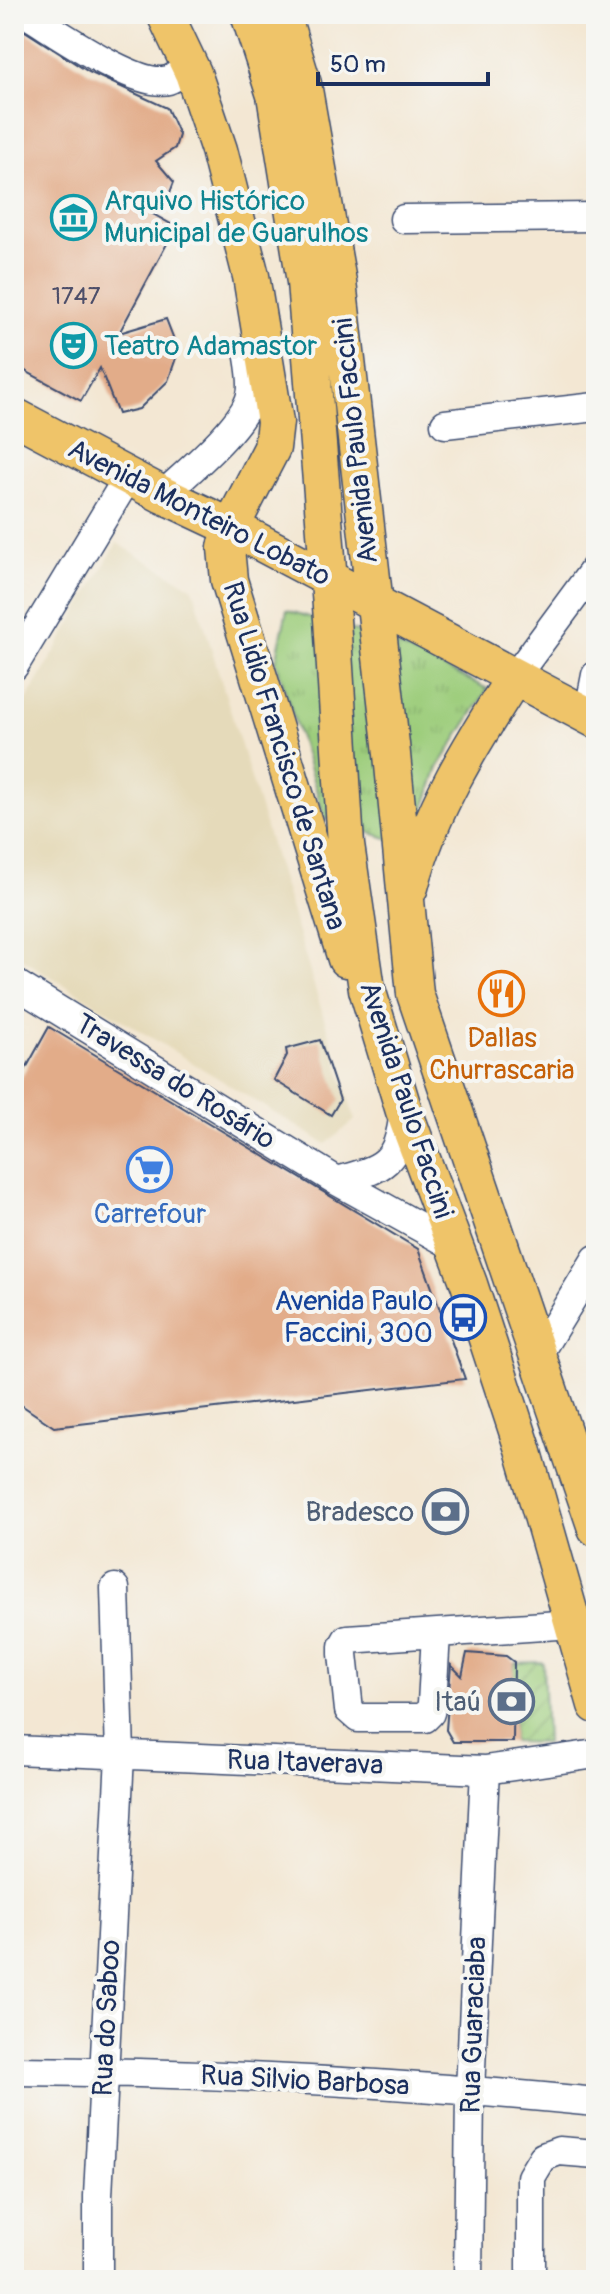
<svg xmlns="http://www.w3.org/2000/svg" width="610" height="2294" font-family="Pangolin,sans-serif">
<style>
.built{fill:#e5daba}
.park{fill:url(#park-tufts);stroke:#5c7e6c;stroke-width:2}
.garden{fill:url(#garden-furrows);stroke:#5c7e6c;stroke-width:2}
.building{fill:#e2ac89}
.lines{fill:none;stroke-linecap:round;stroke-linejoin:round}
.minor-casing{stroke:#3b4b70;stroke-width:31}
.major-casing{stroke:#3b4b70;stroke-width:39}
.minor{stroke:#fff;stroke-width:28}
.major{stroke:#efc469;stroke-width:36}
.labels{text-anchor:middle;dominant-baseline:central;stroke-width:8;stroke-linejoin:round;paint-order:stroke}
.number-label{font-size:24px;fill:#4d4e69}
.culture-label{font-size:28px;fill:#0d838f;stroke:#f6f6f2;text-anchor:start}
.street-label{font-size:28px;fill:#1b2f5e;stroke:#f6f6f2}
.food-label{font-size:28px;fill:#c56008;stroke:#f6f6f2}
.shop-label{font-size:28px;fill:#366cbe;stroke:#f6f6f2}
.transit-label{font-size:28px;fill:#164399;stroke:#f6f6f2;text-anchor:end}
.service-label{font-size:28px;fill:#4e5e75;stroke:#f6f6f2;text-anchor:end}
</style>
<defs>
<pattern id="park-tufts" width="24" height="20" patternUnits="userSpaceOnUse" patternTransform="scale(2)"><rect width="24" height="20" fill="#9dcd7b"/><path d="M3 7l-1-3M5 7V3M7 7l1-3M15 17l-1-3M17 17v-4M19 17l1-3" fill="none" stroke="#87b06d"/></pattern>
<pattern id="garden-furrows" width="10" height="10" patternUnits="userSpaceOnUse" patternTransform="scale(2)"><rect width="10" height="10" fill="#9dcd7b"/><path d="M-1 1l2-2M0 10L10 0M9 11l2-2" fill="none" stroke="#87b06d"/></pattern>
</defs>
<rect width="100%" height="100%" fill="#f6f6f2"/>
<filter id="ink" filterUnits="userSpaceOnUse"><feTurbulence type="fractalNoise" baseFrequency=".0125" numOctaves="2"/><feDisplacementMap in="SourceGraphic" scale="16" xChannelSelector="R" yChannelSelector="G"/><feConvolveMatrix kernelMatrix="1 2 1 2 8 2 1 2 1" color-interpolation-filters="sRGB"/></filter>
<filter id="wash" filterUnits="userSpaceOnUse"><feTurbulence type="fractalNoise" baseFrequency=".006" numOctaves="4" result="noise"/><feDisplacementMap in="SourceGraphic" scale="32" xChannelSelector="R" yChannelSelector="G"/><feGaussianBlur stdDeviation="1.8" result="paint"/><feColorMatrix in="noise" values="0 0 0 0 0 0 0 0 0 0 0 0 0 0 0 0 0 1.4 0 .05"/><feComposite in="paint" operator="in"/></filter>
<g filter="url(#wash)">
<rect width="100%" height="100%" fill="#f3e7d3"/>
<path class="built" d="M117 543 193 588 355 1120 326 1144 14 954V723Z"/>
<path class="park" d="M287 610 392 643 488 689 438 768 411 846 325 818 276 661Z"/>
<path class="garden" d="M543 1662 546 1743 513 1742 514 1663Z"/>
<g id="blocks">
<path class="building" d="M14 24 89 72 167 108 179 135 175 148 156 161 174 182 169 195 144 209 176 227 119 333 166 319 173 337 176 358 168 381 139 409 118 414 100 368 81 401 14 365Z
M49 1027 418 1249 465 1379 54 1427 14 1400V1090Z
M320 1040 340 1100 331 1115 274 1080 287 1055 286 1049Z
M467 1653 506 1656 514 1662 513 1742H453L446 1730 451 1665 462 1676Z"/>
</g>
</g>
<g filter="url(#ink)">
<use href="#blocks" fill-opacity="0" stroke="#3b4b70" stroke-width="2"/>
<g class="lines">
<defs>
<path id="minor" d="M27 14C56 31 137 89 168 80 175 78 183 70 189 66
M404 219 596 217
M445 424 596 407
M163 495C186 473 245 425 251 395 254 382 250 364 248 351
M14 666 128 477
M514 678 596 567
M588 716 596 675
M14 983 337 1181 454 1246
M337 1181C385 1168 398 1164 404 1111
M537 1356 596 1259
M436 1634 432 1703 430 1713 425 1718H358L349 1710 343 1654V1646L347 1639 573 1624
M14 1750 485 1770 596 1754
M14 2071C208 2072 403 2083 596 2102
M531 2279V2177L543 2157 559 2151 596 2154
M98 2280V2196L120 1755 115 1588
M468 2280 470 2090 485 1770"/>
<path id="major" d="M165 14 193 73 219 150 251 276 275 422 272 448 231 527 226 548 229 580 346 959
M249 14 275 95 305 282 332 619 346 845 367 989 404 1111 469 1284 523 1449 596 1705
M282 14 303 84 338 282 391 744 415 994 596 1528
M14 416 163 495 231 527 596 720
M410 887C430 810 472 743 514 678"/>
</defs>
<use href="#minor" class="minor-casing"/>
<use href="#major" class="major-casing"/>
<use href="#minor" class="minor"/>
<use href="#major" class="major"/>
</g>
</g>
<defs>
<symbol id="museum-ring" viewBox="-11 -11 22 22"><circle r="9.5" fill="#f6f6f2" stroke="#0f9aa8" stroke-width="1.5"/><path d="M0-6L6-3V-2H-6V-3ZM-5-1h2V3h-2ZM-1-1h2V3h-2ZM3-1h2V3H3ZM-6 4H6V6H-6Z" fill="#0f9aa8"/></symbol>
<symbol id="theatre-ring" viewBox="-11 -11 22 22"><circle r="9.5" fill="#f6f6f2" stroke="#0f9aa8" stroke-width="1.5"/><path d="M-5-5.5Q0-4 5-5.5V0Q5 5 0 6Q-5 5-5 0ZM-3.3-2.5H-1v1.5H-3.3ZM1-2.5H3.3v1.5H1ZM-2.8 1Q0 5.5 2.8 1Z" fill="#0f9aa8"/></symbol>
<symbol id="restaurant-ring" viewBox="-11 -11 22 22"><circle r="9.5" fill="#f6f6f2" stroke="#e8710a" stroke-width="1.5"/><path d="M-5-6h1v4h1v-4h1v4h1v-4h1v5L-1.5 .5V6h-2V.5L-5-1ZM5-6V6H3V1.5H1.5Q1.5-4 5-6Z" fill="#e8710a"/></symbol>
<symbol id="supermarket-ring" viewBox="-11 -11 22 22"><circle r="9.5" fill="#f6f6f2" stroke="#3f7fe0" stroke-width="1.5"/><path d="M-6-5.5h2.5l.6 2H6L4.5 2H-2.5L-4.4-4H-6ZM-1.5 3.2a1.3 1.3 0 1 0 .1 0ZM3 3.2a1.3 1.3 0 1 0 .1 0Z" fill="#3f7fe0"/></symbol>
<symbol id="bus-ring" viewBox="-11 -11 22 22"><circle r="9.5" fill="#f6f6f2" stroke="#1a4fb4" stroke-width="1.5"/><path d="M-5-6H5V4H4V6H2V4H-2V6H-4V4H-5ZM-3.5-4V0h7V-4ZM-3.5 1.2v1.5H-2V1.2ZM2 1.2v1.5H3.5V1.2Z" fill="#1a4fb4"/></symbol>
<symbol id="bank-ring" viewBox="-11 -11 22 22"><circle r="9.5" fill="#f6f6f2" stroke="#5c6f8a" stroke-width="1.5"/><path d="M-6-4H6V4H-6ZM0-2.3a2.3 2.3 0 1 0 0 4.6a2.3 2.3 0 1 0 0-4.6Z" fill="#5c6f8a"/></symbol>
</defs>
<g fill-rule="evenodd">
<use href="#museum-ring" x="48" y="192" width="51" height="51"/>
<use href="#theatre-ring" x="48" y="320" width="51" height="51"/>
<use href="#restaurant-ring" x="476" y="968" width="51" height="51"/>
<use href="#supermarket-ring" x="124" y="1144" width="51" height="51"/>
<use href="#bus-ring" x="438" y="1292" width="51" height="51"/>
<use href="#bank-ring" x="420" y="1486" width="51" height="51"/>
<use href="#bank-ring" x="486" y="1676" width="51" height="51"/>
</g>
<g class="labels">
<g class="number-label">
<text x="76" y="296">1747</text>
</g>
<g class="culture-label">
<text x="104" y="201">Arquivo Histórico<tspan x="104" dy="32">Municipal de Guarulhos</tspan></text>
<text x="104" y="346">Teatro Adamastor</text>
</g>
<g class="street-label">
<text transform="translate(356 441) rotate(-96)">Avenida Paulo Faccini</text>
<text transform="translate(199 513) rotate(27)">Avenida Monteiro Lobato</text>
<text transform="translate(284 756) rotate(73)">Rua Lidio Francisco de Santana</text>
<text transform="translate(175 1082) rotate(32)">Travessa do Rosário</text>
<text transform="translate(406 1100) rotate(72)">Avenida Paulo Faccini</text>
<text transform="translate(305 1763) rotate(2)">Rua Itaverava</text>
<text transform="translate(107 2018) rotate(-87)">Rua do Saboo</text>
<text transform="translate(474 2025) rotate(-88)">Rua Guaraciaba</text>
<text transform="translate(305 2081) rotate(3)">Rua Silvio Barbosa</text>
</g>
<g class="food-label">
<text x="502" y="1038">Dallas<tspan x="502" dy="32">Churrascaria</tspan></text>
</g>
<g class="shop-label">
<text x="150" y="1214">Carrefour</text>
</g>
<g class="transit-label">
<text x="433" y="1301">Avenida Paulo<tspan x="433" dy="32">Faccini, 300</tspan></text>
</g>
<g class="service-label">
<text x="414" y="1512">Bradesco</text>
<text x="481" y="1702">Itaú</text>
</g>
</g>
<rect width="610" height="2294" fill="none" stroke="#f6f6f2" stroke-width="48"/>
<path d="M318 72v12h170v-12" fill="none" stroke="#1b2f5e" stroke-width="4"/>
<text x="330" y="72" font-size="24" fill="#1b2f5e" stroke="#f6f6f2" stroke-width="6" paint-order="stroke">50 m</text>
</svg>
